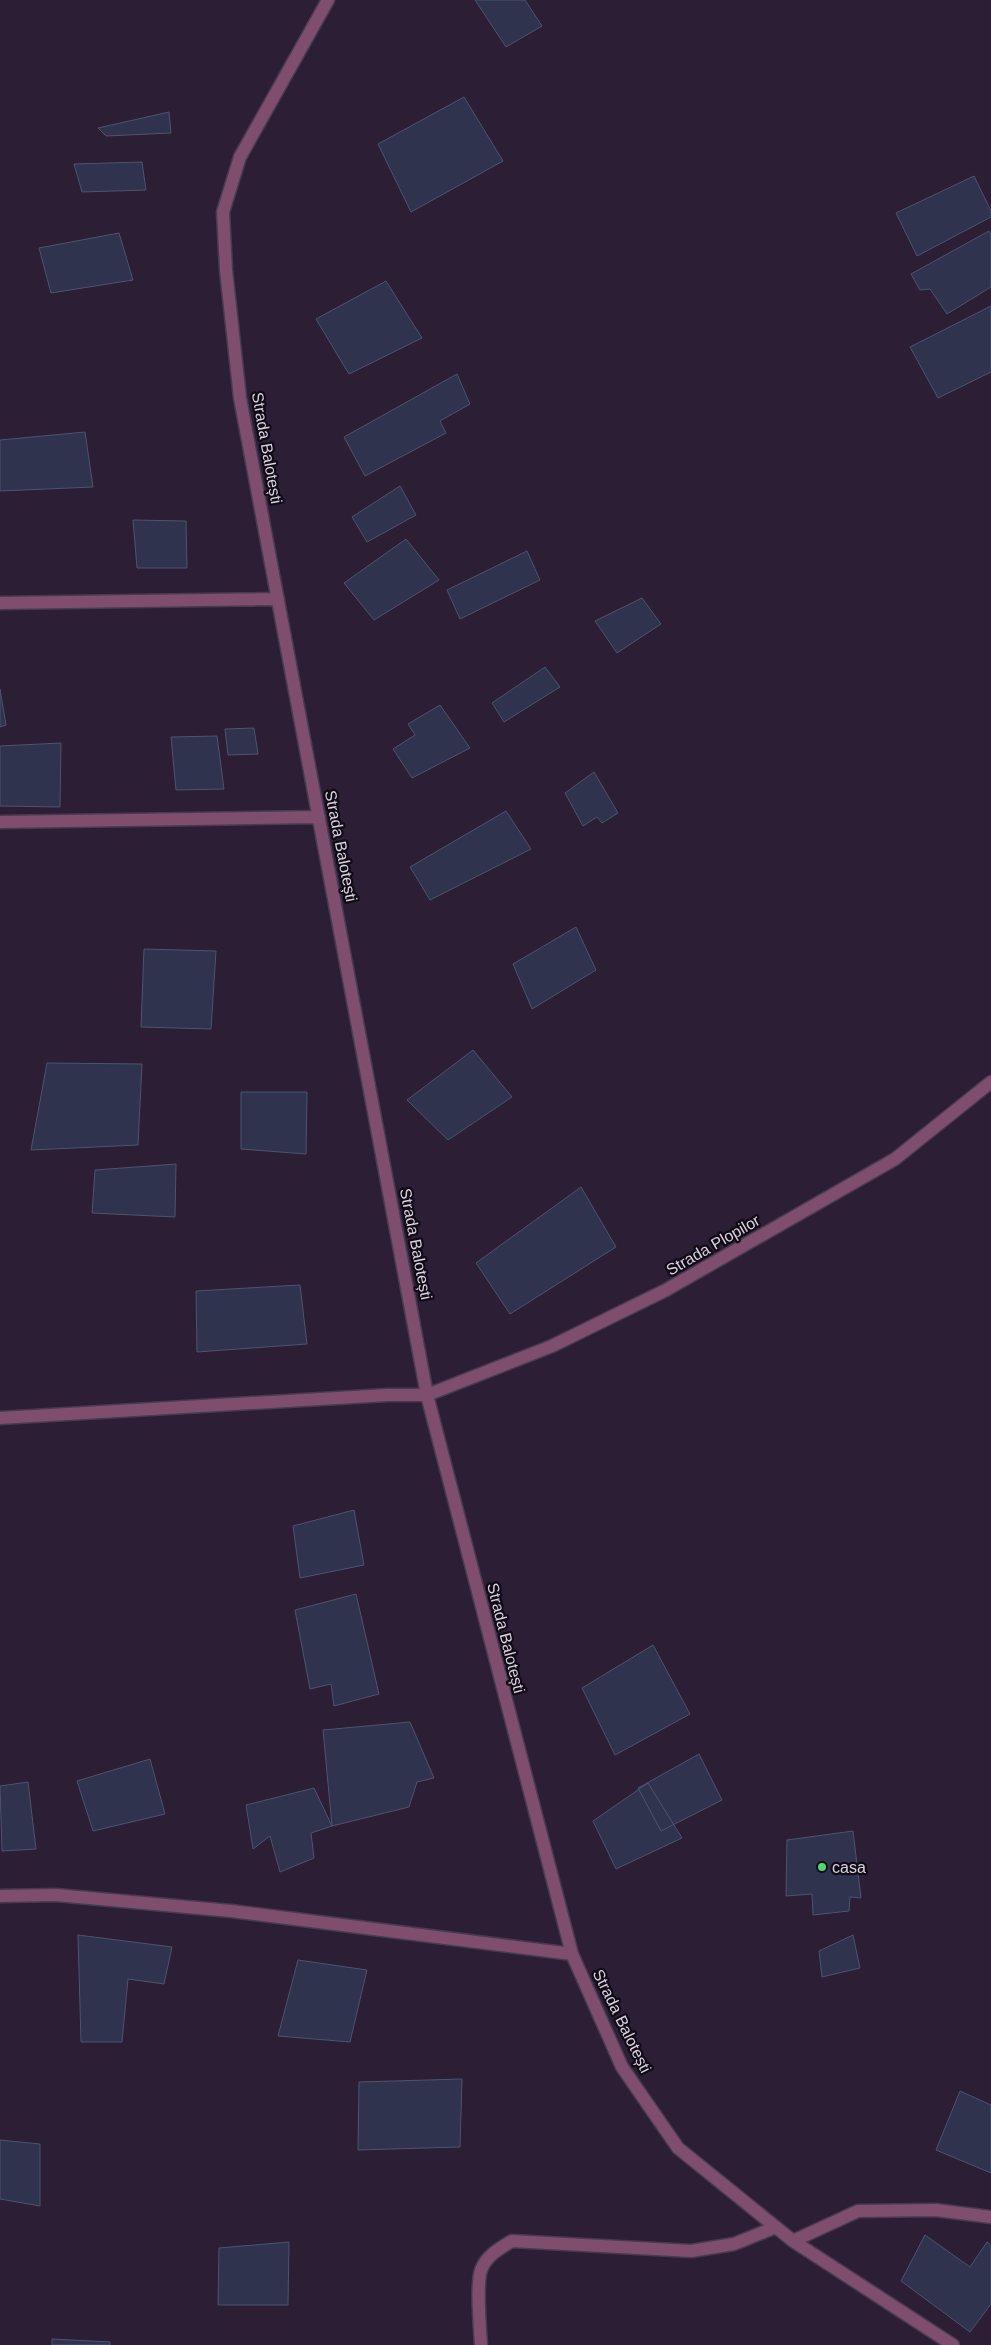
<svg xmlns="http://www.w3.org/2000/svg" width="991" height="2345" font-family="Arial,sans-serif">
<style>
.building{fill:#30334d;stroke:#4f536f}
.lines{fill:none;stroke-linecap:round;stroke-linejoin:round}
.street-casing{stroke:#473b51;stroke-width:15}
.street{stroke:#7f4d6d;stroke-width:12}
.poi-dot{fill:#51d674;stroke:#100b15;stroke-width:2}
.labels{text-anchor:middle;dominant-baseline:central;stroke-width:4.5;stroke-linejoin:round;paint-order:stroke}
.street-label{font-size:16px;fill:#dbd2e2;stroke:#100b15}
.poi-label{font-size:16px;fill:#dbd2e2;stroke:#100b15;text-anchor:start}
</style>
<rect width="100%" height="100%" fill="#2b1e35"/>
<path class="building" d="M475 0H525L542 26 506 47Z
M464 97 503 161 411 212 378 144Z
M169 112 171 133 106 136 98 128Z
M142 162 146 190 82 192 74 164Z
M974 176 991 211V217L917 256 896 213Z
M989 231 991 235V287L947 314 930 289 920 290 911 274Z
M119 233 133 280 51 293 39 248Z
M386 281 422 338 349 374 316 319Z
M991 306V372L938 398 910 347Z
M457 374 470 404 440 421 446 433 365 476 344 437Z
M85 432 93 487 0 491V440Z
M400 486 416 515 367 542 352 517Z
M133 520 186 521 187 568H137Z
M406 539 439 580 374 620 344 583Z
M527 551 540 580 460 619 447 590Z
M642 598 661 624 617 653 595 621Z
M545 667 560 687 504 722 492 703Z
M0 689 6 725 0 727Z
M440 705 470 748 412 778 393 749 415 735 408 724Z
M254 728 258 754 228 755 225 729Z
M217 736 224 789 176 790 171 737Z
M61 743 60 807 0 806V746Z
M594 772 618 813 602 823 597 817 583 826 565 793Z
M506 811 531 849 430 900 410 867Z
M576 927 596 970 532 1009 513 964Z
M144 949 216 951 211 1029 141 1027Z
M473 1050 512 1097 448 1140 407 1100Z
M47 1063 142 1064 138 1145 31 1150Z
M241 1092H307L306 1154 241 1149Z
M176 1164 175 1217 92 1213 95 1170Z
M581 1187 616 1247 510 1314 476 1263Z
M300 1285 307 1344 197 1352 196 1291Z
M354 1510 364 1565 300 1578 293 1526Z
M356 1594 379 1694 334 1706 331 1684 310 1689 295 1610Z
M653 1645 690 1714 615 1755 582 1688Z
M410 1722 434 1778 417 1782 409 1807 332 1826 323 1730Z
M699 1754 722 1800 661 1831 638 1788Z
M150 1759 165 1814 93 1831 77 1781Z
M28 1782 36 1849 2 1851 0 1786Z
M648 1783 682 1838 616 1869 593 1821Z
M314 1788 332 1826 311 1833 314 1858 280 1872 270 1836 253 1849 246 1805Z
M853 1831 861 1898 850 1897 849 1911 813 1915 812 1894 786 1896 787 1840Z
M78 1935 172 1947 164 1984 128 1979 122 2042H81Z
M853 1935 860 1968 822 1977 819 1951Z
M298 1960 367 1970 350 2042 278 2036Z
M462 2079 460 2147 358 2150 359 2082Z
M960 2091 991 2105V2173L936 2150Z
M0 2140 40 2144V2206L0 2199Z
M925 2235 970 2267 987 2242 991 2245V2304L970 2332 901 2281Z
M289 2242 288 2305H218L219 2248Z
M52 2339 110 2342V2345H52Z"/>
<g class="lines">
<defs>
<path id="street" d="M328 0 240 157 223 212 226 270 240 398 427 1395 572 1954 622 2067 678 2148 793 2241 953 2345
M0 603 278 599
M0 822 319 817
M0 1418 387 1395H427L552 1346 666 1290 895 1159 991 1082
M0 1896 56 1895 231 1911 572 1954
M793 2241 858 2211 936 2210 991 2217
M481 2345C480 2327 476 2286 481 2270 486 2256 500 2248 512 2241L691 2251 734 2244 776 2227"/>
</defs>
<use href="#street" class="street-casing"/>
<use href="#street" class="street"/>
</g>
<circle class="poi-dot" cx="822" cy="1867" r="5"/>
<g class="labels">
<g class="street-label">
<text transform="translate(267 448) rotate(80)">Strada Balotești</text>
<text transform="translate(341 846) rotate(79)">Strada Balotești</text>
<text transform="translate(416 1244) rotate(79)">Strada Balotești</text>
<text transform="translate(713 1245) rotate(-30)">Strada Plopilor</text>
<text transform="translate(506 1638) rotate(76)">Strada Balotești</text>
<text transform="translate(622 2021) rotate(64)">Strada Balotești</text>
</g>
<g class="poi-label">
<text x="832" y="1867">casa</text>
</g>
</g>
</svg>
